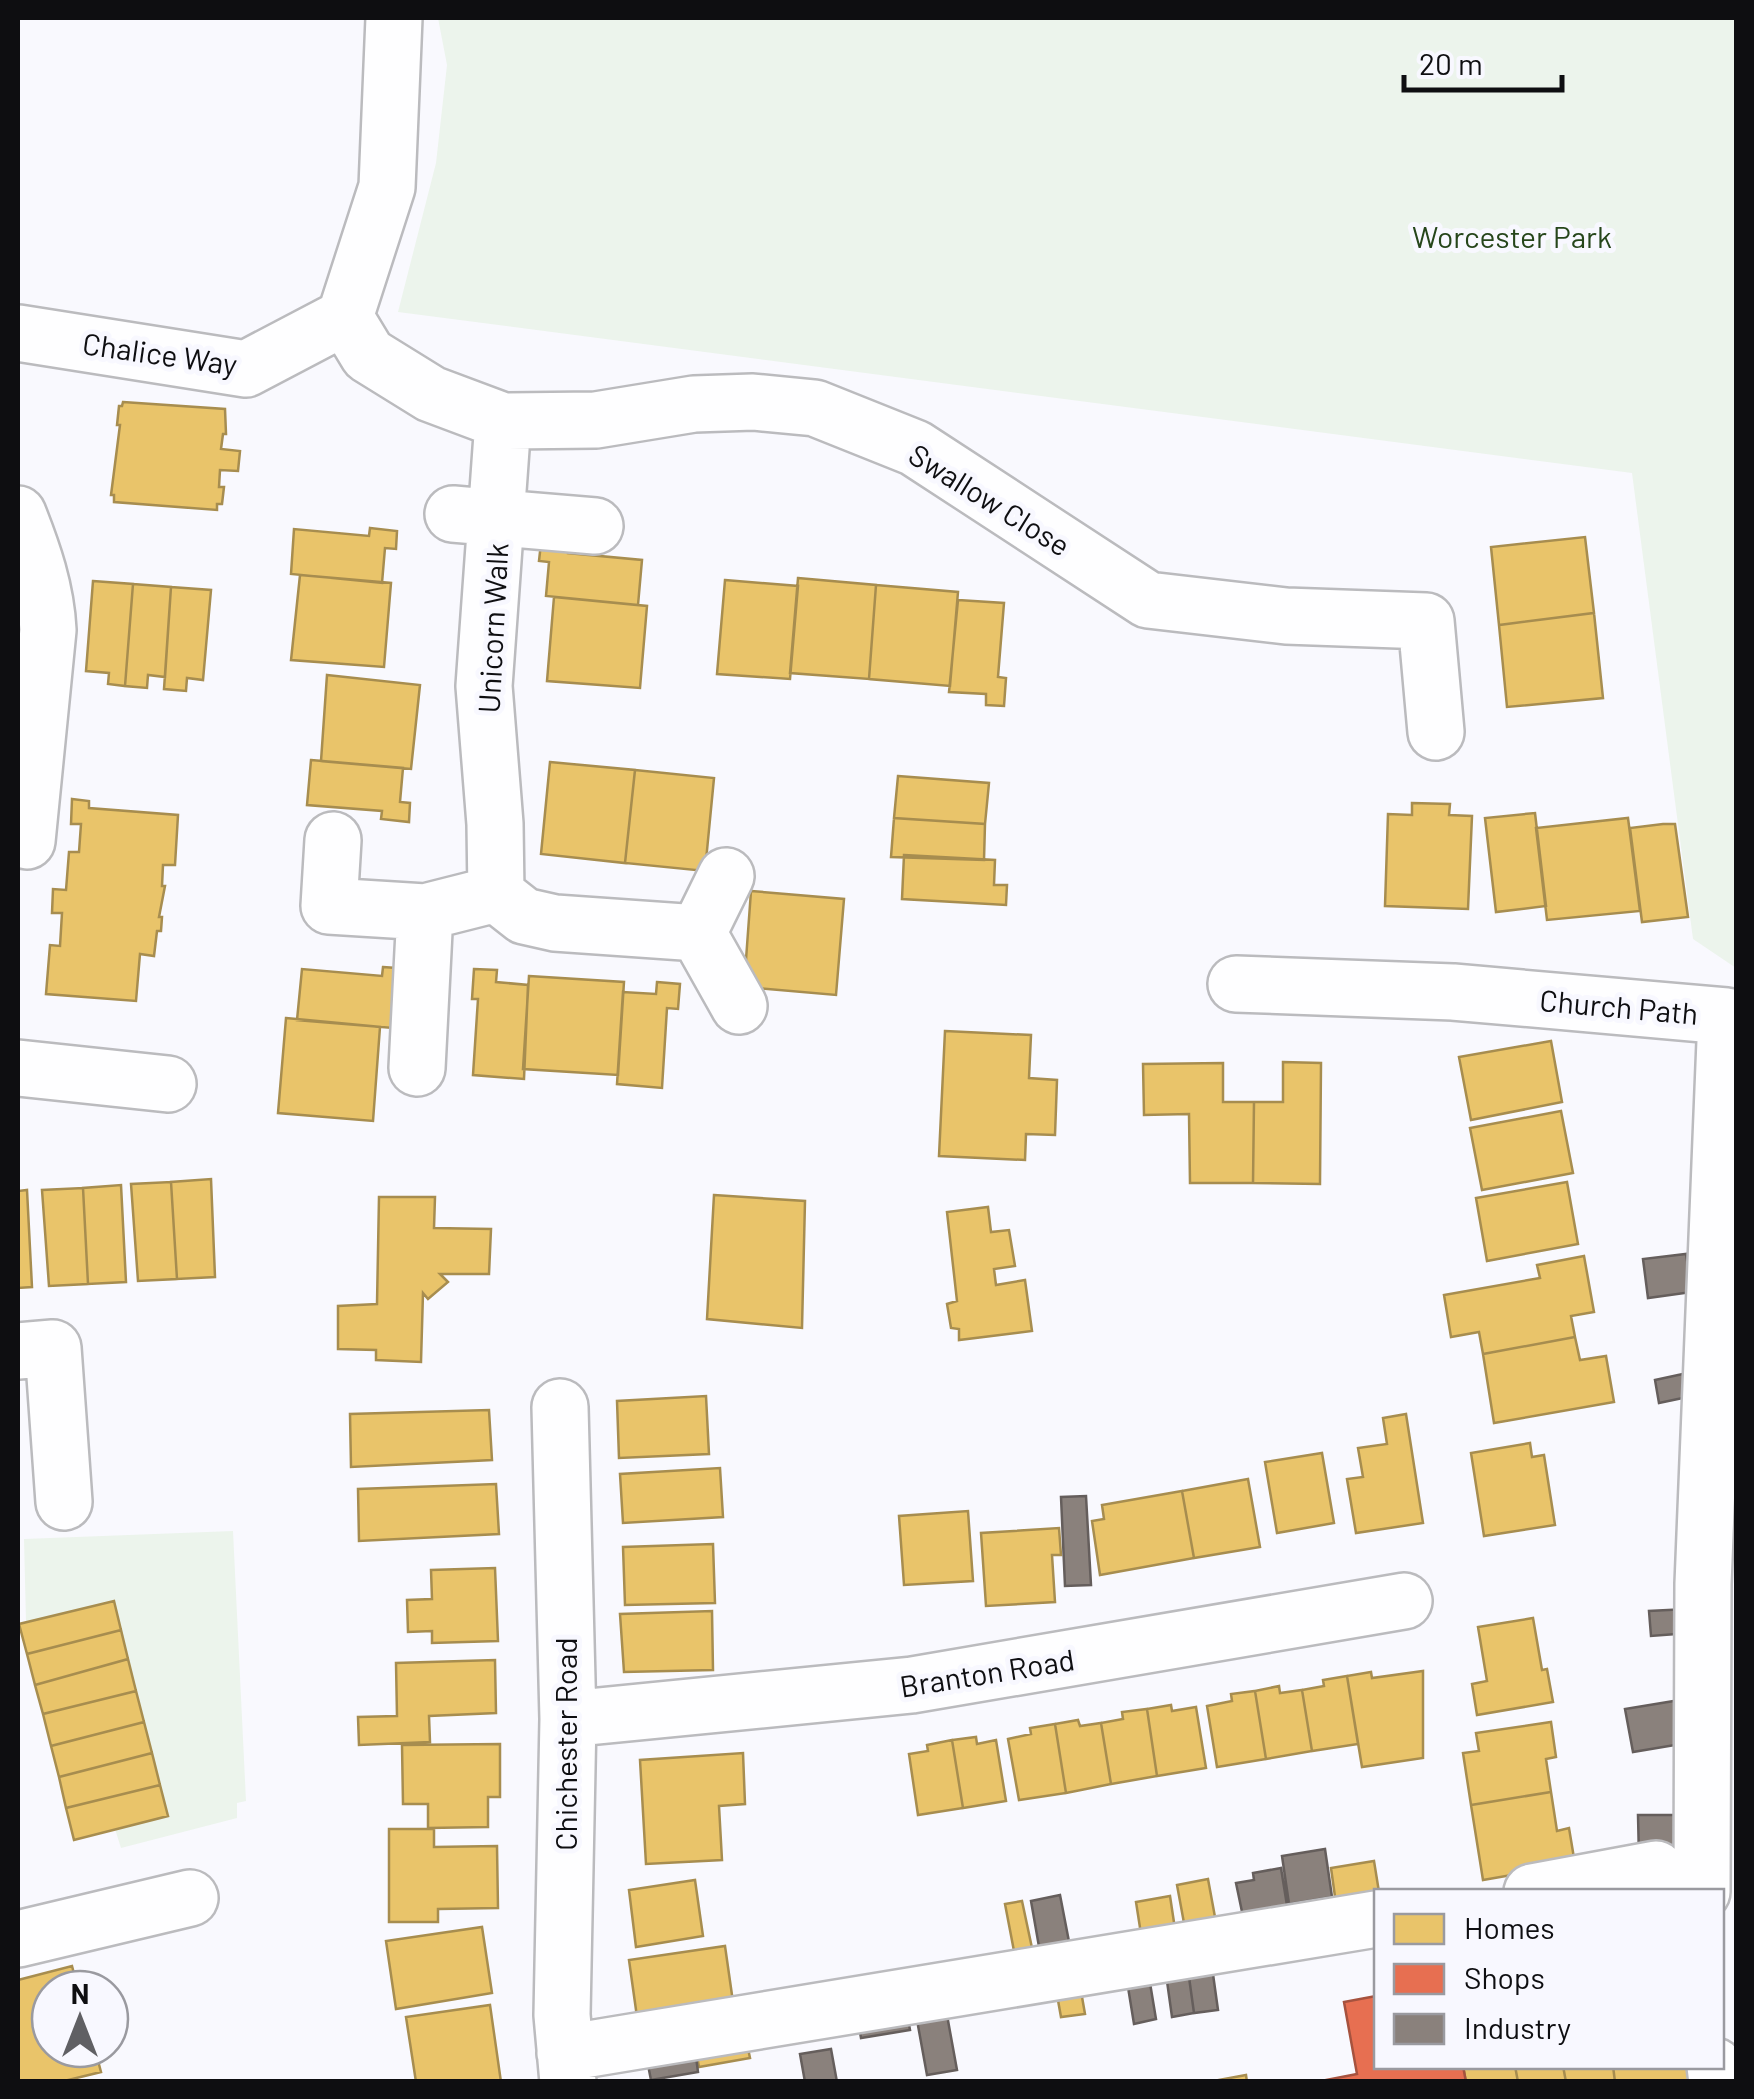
<svg xmlns="http://www.w3.org/2000/svg" width="1754" height="2099" font-family="Barlow,sans-serif">
<style>
.green{fill:#ecf4ec}
.homes{fill:#e9c46a;stroke:#a78d4f;stroke-width:2.5}
.shops{fill:#e76f51;stroke:#a6523e;stroke-width:2.5}
.industry{fill:#8a817c;stroke:#655e5c;stroke-width:2.5}
.lines{fill:none;stroke-linecap:round;stroke-linejoin:round}
.minor-casing{stroke:#bbbbbe;stroke-width:60}
.minor{stroke:#fefeff;stroke-width:55}
.labels{text-anchor:middle;dominant-baseline:central;stroke-width:10;stroke-linejoin:round;paint-order:stroke}
.park-label{font-size:30px;fill:#26461b;stroke:#f8f8ff}
.street-label{font-size:30px;fill:#0e0e11;stroke:#f8f8ff}
</style>
<rect width="100%" height="100%" fill="#f9f9fe"/>
<path class="green" d="M438 18H1736V968L1693 939 1632 473 398 312 436 163 447 65Z
M233 1531 246 1801 237 1803V1818L121 1848 115 1829 168 1816 114 1602 26 1622 24 1539Z"/>
<path class="homes" d="M123 402 225 409 226 434H223L221 449 240 451 238 471 220 470 219 487H224L222 504H217V510L114 502V495H111L120 425H117L119 406H122Z
M370 528 397 531 396 549 385 548 382 583 291 574 294 529 369 536Z
M1585 537 1594 613 1499 625 1491 547Z
M541 543 568 546V553L642 560 638 605 546 596 549 562 539 561Z
M300 575 391 583 384 667 291 660Z
M798 578 876 585 869 679 790 673Z
M725 580 798 586 790 679 717 674Z
M93 581 133 584 125 686 108 684 109 673 86 671Z
M133 584 171 587 165 677 148 675 147 688 125 686Z
M876 585 958 592 950 686 869 679Z
M171 587 211 590 203 680 187 678 186 691 164 689Z
M554 597 647 606 640 688 547 681Z
M958 600 1004 603 998 677 1006 678 1004 706 986 705V694L949 692Z
M1594 613 1603 698 1507 707 1499 625Z
M327 675 420 685 411 769 321 761Z
M311 760 403 768 400 802 410 803 409 822 381 819 382 811 307 805Z
M550 762 635 770 625 863 541 854Z
M635 770 714 778 705 871 625 863Z
M898 776 989 783 985 824 894 818Z
M72 799 89 801V808L178 815 175 865H163L162 886H165L159 917H162L161 931H157L154 956 140 954 136 1001 46 994 50 945 60 946 62 913H52L53 889 66 890 69 852H79L81 824H71Z
M1412 803 1450 804 1449 815 1472 816 1468 909 1385 906 1388 814 1412 815Z
M1535 813 1546 906 1496 912 1485 818Z
M894 818 985 824 984 860 891 857Z
M1628 818 1640 911 1547 920 1536 828Z
M1663 824H1675L1688 917 1642 922 1630 828Z
M904 855 995 860 994 885H1007L1006 905 902 899Z
M751 891 844 899 836 995 744 987Z
M383 967 410 969 393 1028 297 1020 302 969 382 976Z
M474 969 497 970 496 982 528 985 524 1079 473 1075 478 999H472Z
M529 976 624 982 618 1075 523 1069Z
M657 982 680 984 678 1009 667 1008 662 1088 617 1084 623 992 656 994Z
M286 1018 380 1027 373 1121 278 1113Z
M945 1031 1031 1035 1029 1078 1057 1080 1055 1135 1026 1134 1025 1160 939 1156Z
M1551 1041 1562 1102 1471 1120 1459 1057Z
M1283 1062 1321 1063 1320 1184 1253 1183 1254 1102H1283Z
M1223 1063V1102H1254L1253 1183H1190L1189 1114 1144 1115 1143 1064Z
M1561 1111 1573 1173 1482 1190 1470 1128Z
M211 1179 215 1277 177 1279 171 1182Z
M171 1182 177 1279 138 1281 131 1184Z
M1567 1182 1578 1244 1487 1261 1476 1198Z
M121 1185 126 1282 88 1284 83 1188Z
M83 1188 88 1284 49 1286 42 1190Z
M27 1190 32 1287 18 1288V1191Z
M714 1195 805 1201 802 1328 707 1319Z
M379 1197H435L434 1228 491 1229 489 1274H440L448 1282 428 1299 423 1293 421 1362 376 1360V1350L338 1349V1306L377 1304Z
M988 1207 991 1232 1009 1230 1015 1266 994 1269 996 1285 1025 1280 1032 1331 959 1340V1329L951 1328 947 1304 957 1301 947 1212Z
M1584 1256 1594 1312 1571 1316 1575 1337 1483 1354 1479 1332 1451 1337 1444 1295 1540 1278 1537 1265Z
M1575 1337 1580 1360 1606 1356 1614 1402 1494 1423 1483 1354Z
M706 1396 709 1454 619 1458 617 1401Z
M489 1410 492 1460 351 1467 350 1414Z
M1406 1414 1423 1523 1356 1533 1347 1479 1363 1477 1358 1448 1387 1444 1383 1418Z
M1530 1443 1532 1457 1544 1455 1555 1525 1484 1536 1471 1453Z
M1322 1453 1334 1523 1277 1533 1265 1462Z
M720 1468 723 1517 623 1523 620 1474Z
M1248 1479 1260 1547 1194 1558 1182 1491Z
M496 1484 499 1534 359 1541 358 1489Z
M1182 1491 1194 1558 1100 1575 1092 1521 1104 1519 1102 1505Z
M968 1511 973 1581 904 1585 899 1516Z
M1059 1528 1061 1555H1052L1055 1602 986 1606 981 1533Z
M713 1544 715 1603 625 1605 623 1547Z
M495 1568 498 1641 432 1643V1631L408 1632 407 1600 432 1599 431 1570Z
M114 1601 121 1630 27 1654 19 1624Z
M712 1611 713 1670 624 1672 620 1614Z
M1533 1618 1542 1670 1547 1669 1553 1702 1477 1715 1472 1684 1487 1681 1478 1627Z
M121 1630 128 1659 35 1685 27 1654Z
M128 1659 136 1691 43 1714 35 1685Z
M495 1660 496 1713 429 1716 430 1742 359 1745 358 1717 397 1716 396 1663Z
M1423 1671V1758L1362 1767 1347 1676 1371 1672 1372 1678Z
M1347 1676 1358 1744 1312 1751 1302 1690 1324 1686 1323 1680Z
M1279 1686 1280 1693 1302 1690 1312 1751 1266 1759 1255 1691Z
M136 1691 144 1722 51 1746 43 1714Z
M1255 1691 1266 1759 1217 1767 1207 1706 1232 1701 1231 1694Z
M1171 1705 1172 1711 1196 1707 1206 1768 1157 1776 1147 1709Z
M1147 1709 1157 1776 1111 1784 1101 1723 1123 1719 1122 1712Z
M1078 1720 1080 1726 1101 1723 1111 1784 1066 1793 1055 1724Z
M144 1722 152 1753 59 1777 51 1746Z
M1551 1722 1556 1757 1546 1759 1551 1792 1471 1805 1463 1753 1479 1751 1476 1733Z
M1055 1724 1066 1793 1019 1800 1008 1739 1031 1734 1030 1728Z
M976 1737 977 1744 996 1740 1006 1801 963 1808 952 1740Z
M952 1740 963 1808 918 1815 909 1754 928 1751 927 1745Z
M500 1744V1797H488V1827L428 1828V1804H403L402 1745Z
M152 1753 160 1785 66 1808 59 1777Z
M743 1753 745 1804 719 1806 722 1860 646 1864 640 1760Z
M160 1785 168 1816 74 1840 66 1808Z
M1551 1792 1557 1831 1569 1828 1575 1864 1483 1880 1471 1805Z
M389 1829H434V1847L497 1846 498 1908 438 1909V1922H389Z
M1374 1861 1379 1892 1376 1905 1337 1911 1331 1868Z
M1208 1879 1215 1917 1184 1923 1177 1885Z
M695 1880 703 1936 636 1947 629 1890Z
M1170 1896 1175 1929 1141 1934 1136 1902Z
M1022 1901 1032 1948 1014 1951 1005 1904Z
M482 1927 492 1993 396 2009 386 1941Z
M725 1946 733 2002 637 2017 629 1960Z
M72 1966 78 1989H50V2049H95L101 2072 60 2082H18V1980Z
M1078 1974 1085 2014 1061 2017 1054 1978Z
M490 2005 501 2082H416L406 2017Z
M744 2029 750 2058 699 2067 694 2041Z
M1463 2066H1515L1518 2082H1466Z
M1515 2066H1563L1566 2082H1518Z
M1563 2066H1613L1615 2082H1566Z
M1613 2066H1698L1701 2082H1615Z
M1246 2075 1247 2082H1208Z"/>
<path class="shops" d="M1376 1996V2066H1463L1466 2082H1316L1357 2074 1344 2002Z"/>
<path class="industry" d="M1686 1254 1692 1292 1648 1298 1643 1259Z
M1692 1372 1697 1395 1659 1403 1655 1380Z
M1086 1496 1091 1585 1065 1586 1061 1497Z
M1687 1609 1689 1633 1651 1636 1649 1611Z
M1680 1700 1687 1743 1633 1752 1625 1709Z
M1638 1815H1684L1685 1857 1639 1858Z
M1325 1849 1332 1897 1289 1904 1282 1856Z
M1281 1868 1289 1918 1245 1926 1236 1883 1254 1880 1253 1873Z
M1060 1895 1071 1952 1041 1958 1031 1901Z
M1212 1967 1218 2010 1194 2013 1188 1970Z
M1188 1970 1194 2013 1172 2017 1166 1974Z
M1149 1977 1156 2019 1134 2024 1127 1981Z
M905 2002 910 2030 861 2038 856 2010Z
M947 2015 957 2070 927 2075 917 2020Z
M694 2041 698 2072 651 2080 645 2050Z
M831 2049 837 2082H805L800 2054Z"/>
<g class="lines">
<defs>
<path id="minor" d="M345 317 368 355 431 394 503 421 596 420 694 404 753 402 815 408 915 448 1148 600 1286 616 1426 621 1436 732
M18 333 246 369 345 317 387 187 394 18
M18 514C33 552 46 589 48 630L27 841
M453 514 595 526
M333 840 329 906 425 912 496 894
M496 894 495 824 484 686 503 421
M496 894 524 916 555 923 698 933 726 876
M698 933 739 1006
M1236 984 1453 992 1726 1016 1703 1584 1702 1892
M18 1068 168 1084
M417 1068 425 912
M18 1351 53 1348 64 1502
M560 1407 568 1719 562 2015 568 2082
M568 1719 912 1685 1404 1601
M1532 1892 1656 1869
M18 1939 190 1898
M565 2053 1376 1919
M1715 2066 1717 2082"/>
</defs>
<use href="#minor" class="minor-casing"/>
<use href="#minor" class="minor"/>
</g>
<g class="labels">
<g class="park-label">
<text x="1512" y="236">Worcester Park</text>
</g>
<g class="street-label">
<text transform="translate(160 353) rotate(8)">Chalice Way</text>
<text transform="translate(990 499) rotate(32)">Swallow Close</text>
<text transform="translate(492 628) rotate(-87)">Unicorn Walk</text>
<text transform="translate(1619 1006) rotate(5)">Church Path</text>
<text transform="translate(987 1672) rotate(-9)">Branton Road</text>
<text transform="translate(565 1744) rotate(-90)">Chichester Road</text>
</g>
</g>
<rect width="1754" height="2099" fill="none" stroke="#0e0e11" stroke-width="40"/>
<rect x="1374" y="1889" width="350" height="180" fill="#f8f8ff" stroke="#9a9aa0" stroke-width="2.5"/>
<rect x="1394" y="1914" width="50" height="30" fill="#e9c46a" stroke="#9a9aa0" stroke-width="2.5"/>
<text x="1464" y="1939" font-size="30" fill="#0e0e11">Homes</text>
<rect x="1394" y="1964" width="50" height="30" fill="#e76f51" stroke="#9a9aa0" stroke-width="2.5"/>
<text x="1464" y="1989" font-size="30" fill="#0e0e11">Shops</text>
<rect x="1394" y="2014" width="50" height="30" fill="#8a817c" stroke="#9a9aa0" stroke-width="2.5"/>
<text x="1464" y="2039" font-size="30" fill="#0e0e11">Industry</text>
<g transform="translate(80 2019)"><circle r="48" fill="#f8f8ff" stroke="#9a9aa0" stroke-width="2.5"/>
<path d="M0-8L18 38L0 25L-18 38Z" fill="#606064"/>
<text y="-15" font-size="28" font-weight="bold" text-anchor="middle" fill="#0e0e11">N</text>
</g>
<path d="M1404 75v15h158v-15" fill="none" stroke="#0e0e11" stroke-width="5"/>
<text x="1419" y="75" font-size="30" fill="#0e0e11" stroke="#f8f8ff" stroke-width="8" paint-order="stroke">20 m</text>
</svg>
